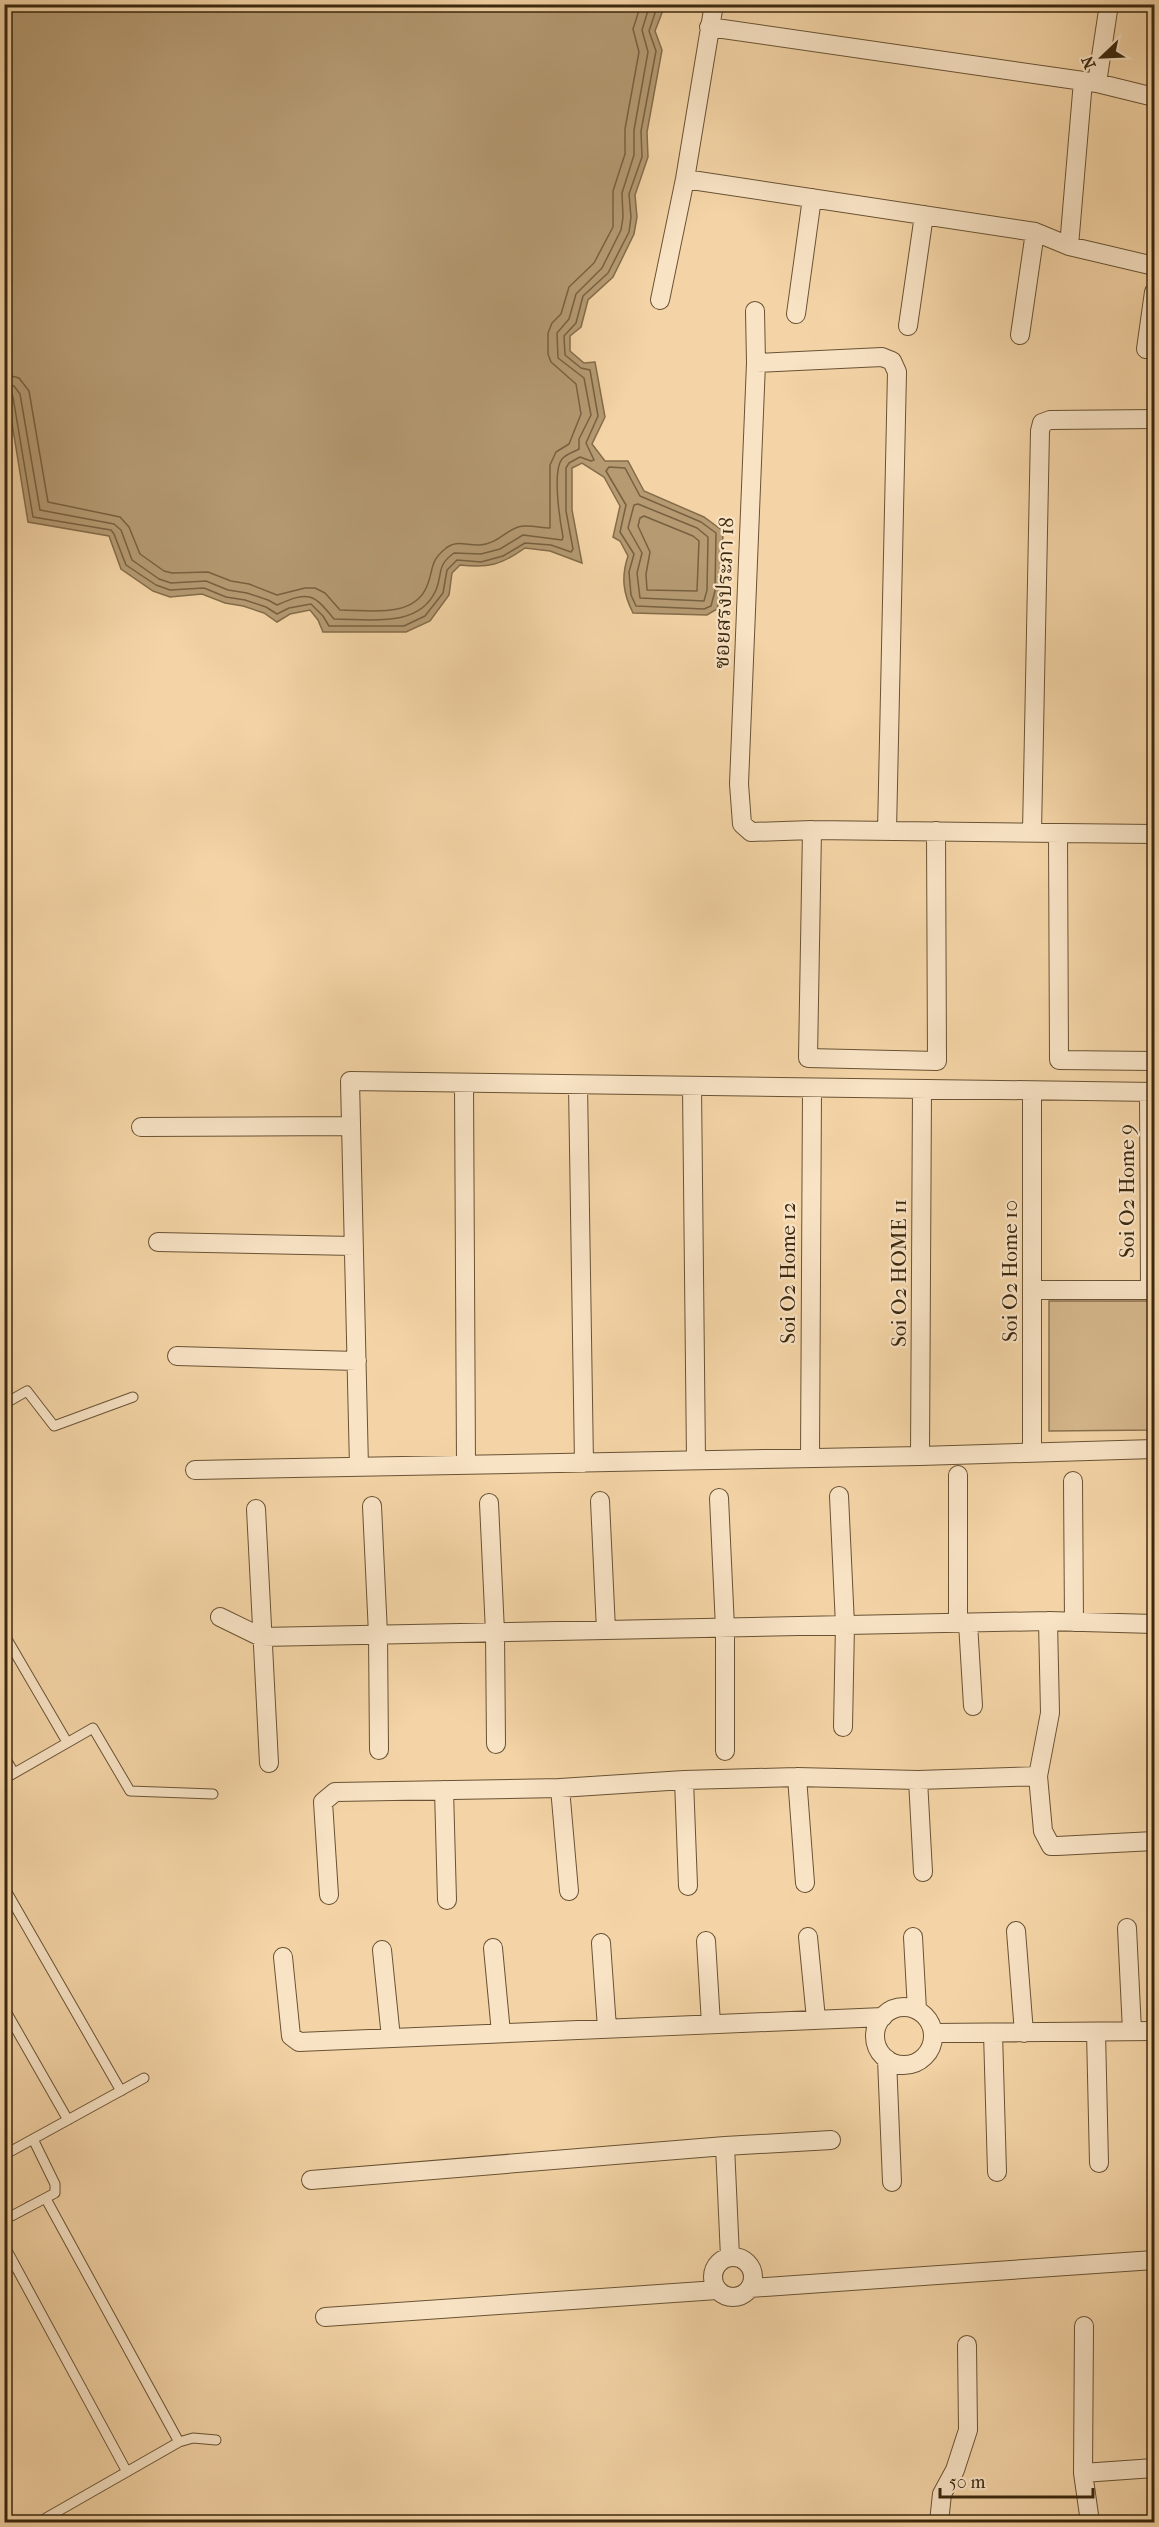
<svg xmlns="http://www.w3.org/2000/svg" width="1159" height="2527" font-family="'IM FELL French Canon','Noto Serif Thai',serif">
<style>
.green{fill:#d5b78c;stroke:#88704d;stroke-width:1.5}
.water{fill:#b59a72;stroke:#846c4a;stroke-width:1.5}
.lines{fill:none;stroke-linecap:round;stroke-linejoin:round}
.shore{stroke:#786140;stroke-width:1.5}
.service-casing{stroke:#695334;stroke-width:11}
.minor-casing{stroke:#695334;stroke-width:20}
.service{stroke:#f8e3c5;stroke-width:9}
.minor{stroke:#f8e3c5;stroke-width:18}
.labels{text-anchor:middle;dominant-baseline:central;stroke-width:4.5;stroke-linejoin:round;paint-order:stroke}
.street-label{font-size:21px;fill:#3b280e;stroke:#f8e3c5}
</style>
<rect width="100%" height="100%" fill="#f4d4a6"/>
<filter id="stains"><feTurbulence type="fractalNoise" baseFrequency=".00333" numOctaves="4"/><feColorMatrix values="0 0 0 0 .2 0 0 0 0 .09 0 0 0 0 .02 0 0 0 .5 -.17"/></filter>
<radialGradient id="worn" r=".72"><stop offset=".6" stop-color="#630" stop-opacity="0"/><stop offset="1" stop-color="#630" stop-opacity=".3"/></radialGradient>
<path class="green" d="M1049 1301H1154V1430L1049 1431Z"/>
<path class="water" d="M4 5H665L655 31 662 50 647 132 648 157 635 195 637 217 634 234 613 277 588 300 581 327 570 336V351L584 363 595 362 605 417 592 444 605 461H628L644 491 704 517 723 531 721 592 717 609 707 615 633 613C623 593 621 577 628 556L620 541 613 537 620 506 604 477 582 463 572 468V510L582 563 550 551 525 548C501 565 489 568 460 565L452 573 449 595 430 621 406 632H323L318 620 310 610 290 614 277 622 264 613 243 606 225 603 202 594 170 597 153 591 121 569 109 536 28 522 5 380Z"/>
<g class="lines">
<path class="shore" d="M4 374 19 378 29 391 48 502 120 517 129 527 140 554 164 571 172 573 208 572 231 581 249 584 277 595 305 588H315L325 593 340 610C368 610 414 619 427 586 434 570 429 562 445 549 456 539 467 546 480 545 496 544 504 532 518 527 528 524 540 528 550 528V465L556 452 569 444 581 414 576 384 551 362 548 354V333L552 323 561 314 569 287 594 263 613 227V191L625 154V129L639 52 633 29 641 4
M4 383 14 386 20 394 40 510 114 524 121 530 132 560 159 579 171 583 206 581 228 590 247 593 268 600 277 605C309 591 313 593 334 619 368 619 419 629 436 590 443 573 436 566 454 553L481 554 500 549 523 535 562 540 563 537C560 521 552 471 562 459 566 454 574 452 579 449V439L591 415 584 378 558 358 557 333 569 319 576 294 602 268 621 230 623 217 622 193 634 155V130L648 52 642 30 650 4
M4 391 10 392 13 397 33 517 111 530 114 534 126 565 156 585 170 590 204 588 226 597 245 600 266 607 277 614 289 608 311 604 323 616 329 626H404L425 616 443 593 447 570 457 560 481 562 503 556 525 543 551 545 571 552 573 549 566 511V468L569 463 580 457 591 461 594 460 586 443 598 416 590 370 581 368 565 355 564 336 576 323 583 296 608 273 629 232 631 217 629 194 642 157 641 131 656 51 649 31 658 4
M609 467 625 468 640 496 701 522 716 533 715 591 711 606 704 609 636 606 631 595 629 572 634 554 620 532 626 505 606 471Z
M638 504 697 528 708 537 707 590 704 601 640 598 637 573 642 553 628 528 634 505Z
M644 516 693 536 699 541 697 591 647 590 646 574 650 552 638 526 640 518Z"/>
<defs>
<path id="service" d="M4 1404 27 1391 54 1426 133 1397
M4 1634 67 1742
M4 1756 14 1773
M4 1779 93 1728 130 1791 213 1794
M4 1887 121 2091
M4 2008 68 2120
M4 2155 144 2078
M46 2199 179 2442
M4 2220 55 2193V2184L33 2139
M4 2245 127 2472
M39 2522 179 2442 193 2438 216 2440"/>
<path id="minor" d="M709 27 1097 83 1154 97
M1097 83 1109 4
M685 179 1035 232 1069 246 1154 266
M1069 246 1083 81
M660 300 685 179 714 4
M755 311 756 363 739 784 742 824 751 832 812 830 1154 834
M796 314 812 198
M908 326 924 215
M1020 335 1035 232
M1146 349 1154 292
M756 363 882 357 892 361 897 372 887 831
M812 830 808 1058 937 1061 936 831
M1032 832 1040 431 1042 423 1050 420 1154 419
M1058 833 1059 1060 1154 1061
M464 1083 466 1465
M578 1085 584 1463
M692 1087 696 1460
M1149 1092 1150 1290
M141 1127 351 1126
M158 1242 354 1246
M1033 1290H1154
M177 1356 357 1361
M1032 1452V1091
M920 1456 922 1090
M810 1458 812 1089
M359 1467 350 1081 1154 1092
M195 1470 920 1456 1154 1449
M1073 1481 1074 1622
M839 1496 845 1625 843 1727
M719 1498 725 1628V1751
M600 1501 606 1630
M489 1503 495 1632 496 1744
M372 1506 378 1634 379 1750
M256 1509 269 1763
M220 1617 261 1637 1048 1621 1154 1624
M1048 1621 1050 1713 1038 1776 1043 1831 1051 1846H1057L1154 1841
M958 1623V1475
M968 1623 973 1706
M797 1777 805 1883
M684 1780 688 1886
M918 1780 923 1872
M560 1788 569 1891
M444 1790 447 1900
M329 1895 323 1802 335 1792 560 1788 684 1780 797 1777 918 1780 1038 1776
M1127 1928 1132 2031
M1016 1931 1024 2033
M808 1937 816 2019
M913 1937 917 2010
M706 1941 711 2024
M601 1943 607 2028
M493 1948 501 2033
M382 1950 391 2038
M283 1957 291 2036 299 2042 883 2017
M875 2036a29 29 0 1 1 58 0a29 29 0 1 1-58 0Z
M1096 2032 1099 2163
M933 2033 1154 2031
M993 2033 997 2172
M887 2059 892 2182
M725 2146 831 2140
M311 2180 725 2146 730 2257
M713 2277a20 20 0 1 1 40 0a20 20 0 1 1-40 0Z
M750 2288 1154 2260
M325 2317 717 2290
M1084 2326 1083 2473 1090 2522
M1083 2473 1154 2468
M939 2522 942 2494 955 2470 968 2430 967 2345"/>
</defs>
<use href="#service" class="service-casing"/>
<use href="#minor" class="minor-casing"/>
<use href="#service" class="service"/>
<use href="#minor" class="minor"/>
</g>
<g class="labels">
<g class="street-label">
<text transform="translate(724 593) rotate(-88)">ซอยสรงประภา 18</text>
<text transform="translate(1127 1191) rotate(-90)">Soi O2 Home 9</text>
<text transform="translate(1010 1271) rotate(-90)">Soi O2 Home 10</text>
<text transform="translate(788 1273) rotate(-90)">Soi O2 Home 12</text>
<text transform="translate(899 1273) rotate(-90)">Soi O2 HOME 11</text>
</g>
</g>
<rect width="1159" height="2527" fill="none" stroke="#f4d4a6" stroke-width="24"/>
<rect x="6" y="6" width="1147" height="2515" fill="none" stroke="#3b280e" stroke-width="3"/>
<rect x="12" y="12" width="1135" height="2503" fill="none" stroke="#3b280e" stroke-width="1.5"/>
<g transform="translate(1102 57) rotate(247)" stroke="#f8e3c5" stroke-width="4.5" paint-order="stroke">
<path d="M0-4.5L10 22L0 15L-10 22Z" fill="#3b280e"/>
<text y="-9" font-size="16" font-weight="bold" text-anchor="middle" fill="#3b280e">N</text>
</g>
<path d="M940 2488v9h153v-9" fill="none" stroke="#3b280e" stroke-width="3"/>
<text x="949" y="2488" font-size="18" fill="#3b280e" stroke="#f8e3c5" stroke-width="4.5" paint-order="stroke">50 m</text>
<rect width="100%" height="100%" filter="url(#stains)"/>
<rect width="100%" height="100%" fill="url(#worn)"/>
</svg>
